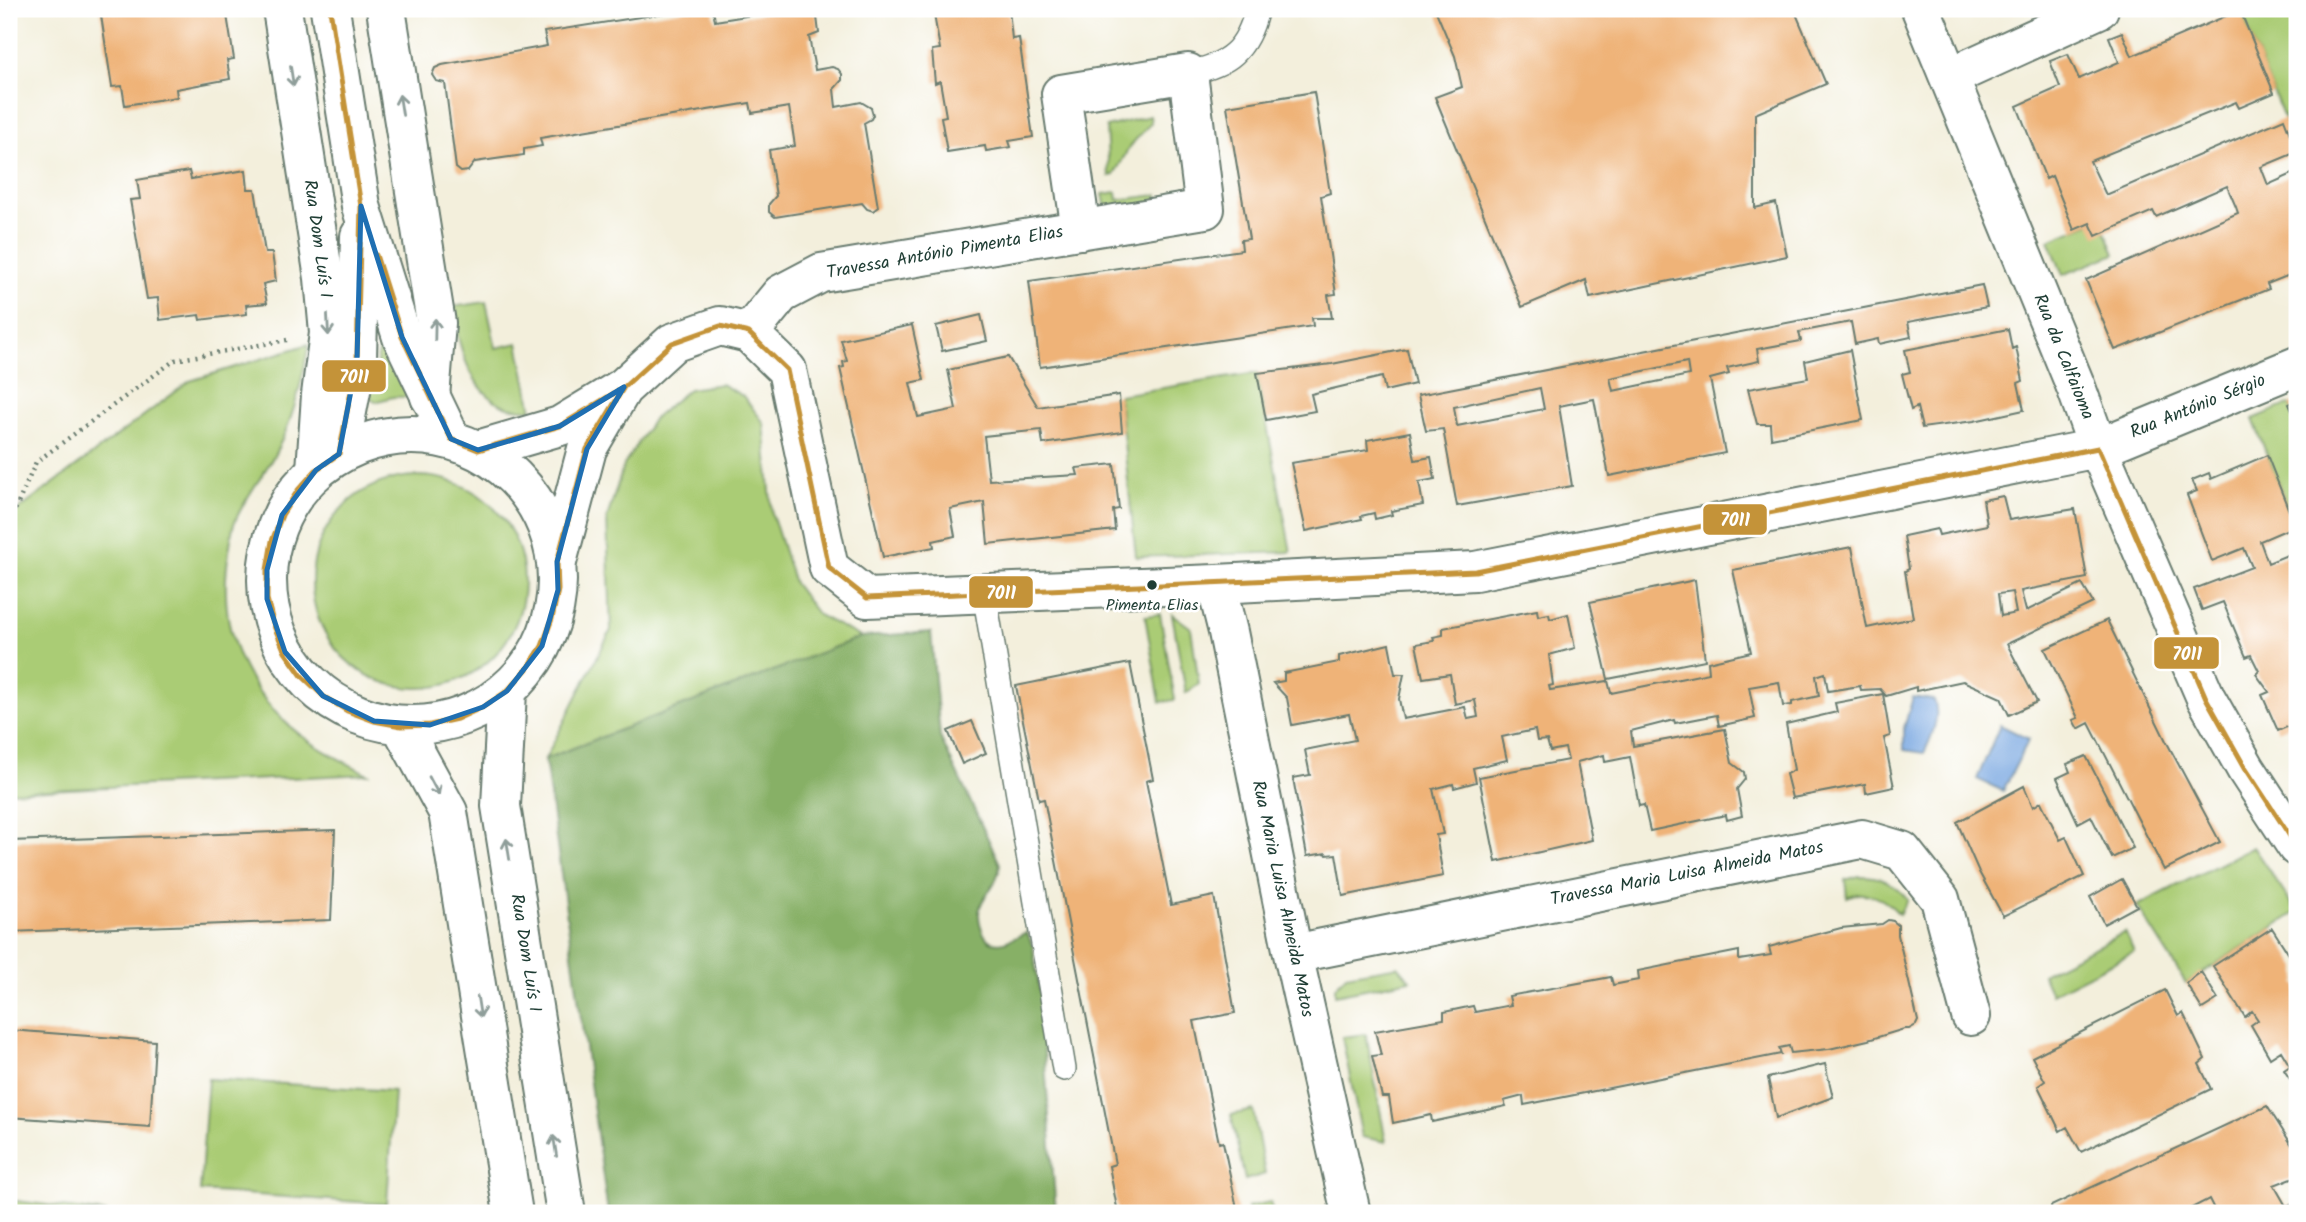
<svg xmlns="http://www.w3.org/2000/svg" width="2306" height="1222" font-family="Kalam,sans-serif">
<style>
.green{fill:#aacc75;stroke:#648454;stroke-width:2}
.forest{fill:#87b066;stroke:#53764d;stroke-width:2}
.water{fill:#77a6e0;stroke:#4b728a;stroke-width:2}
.building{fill:#efb378;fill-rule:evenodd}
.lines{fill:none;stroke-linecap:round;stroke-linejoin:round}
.service-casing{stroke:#697b6f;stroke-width:26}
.minor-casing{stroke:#697b6f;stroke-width:42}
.secondary-casing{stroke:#697b6f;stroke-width:42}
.path{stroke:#697b6f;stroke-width:4.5;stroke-dasharray:2 5;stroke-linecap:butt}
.service{stroke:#fff;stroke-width:23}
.minor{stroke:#fff;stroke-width:38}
.secondary{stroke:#fff;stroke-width:38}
.bus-1-casing{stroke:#fff;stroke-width:10}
.bus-1{stroke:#c49339;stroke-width:5}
.oneway{stroke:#8f9e9a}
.marked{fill:none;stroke:#1f6fb2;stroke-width:5;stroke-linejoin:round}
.bus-dot{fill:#1f3d34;stroke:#fff;stroke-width:2.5}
.labels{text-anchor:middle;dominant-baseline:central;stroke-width:5;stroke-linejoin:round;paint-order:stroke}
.bus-label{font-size:16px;fill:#1f3d34;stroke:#fff}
.street-label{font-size:18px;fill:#1f3d34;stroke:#fff}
.line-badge{stroke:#fff;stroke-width:2.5}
.badge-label{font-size:19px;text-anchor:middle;font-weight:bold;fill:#fff}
</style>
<rect width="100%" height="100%" fill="#fff"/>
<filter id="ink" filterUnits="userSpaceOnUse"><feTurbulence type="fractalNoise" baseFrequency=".0143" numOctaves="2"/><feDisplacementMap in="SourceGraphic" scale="14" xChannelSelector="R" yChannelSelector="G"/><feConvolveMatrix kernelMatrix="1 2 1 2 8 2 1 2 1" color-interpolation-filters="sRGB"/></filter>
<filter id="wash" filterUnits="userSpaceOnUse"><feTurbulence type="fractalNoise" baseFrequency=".00686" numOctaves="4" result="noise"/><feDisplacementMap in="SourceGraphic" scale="28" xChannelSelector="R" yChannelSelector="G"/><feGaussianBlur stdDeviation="1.57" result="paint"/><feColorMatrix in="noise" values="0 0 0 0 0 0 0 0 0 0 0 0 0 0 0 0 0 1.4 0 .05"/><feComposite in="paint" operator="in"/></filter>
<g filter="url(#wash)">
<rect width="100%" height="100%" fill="#f3efdc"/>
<path class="green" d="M2239 9H2297V150Z
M1150 116 1151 123 1130 146 1114 175 1109 176 1106 127Z
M1117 192 1118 200 1157 195 1159 206 1106 209 1103 194Z
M2090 223 2106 232 2115 254 2063 275 2049 240Z
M486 302 496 348 518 343 532 410C523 409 513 409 505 406 468 391 458 341 451 307Z
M387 338 412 390 407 397H393L375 402 369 397 382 339Z
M309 344C302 379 295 414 279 446 268 470 242 501 234 524 231 532 231 542 229 551 218 617 235 672 283 720 307 744 339 759 368 774L9 792V517L190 381Z
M1257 373 1291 552 1136 557 1119 395Z
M721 384 743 396 764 423 772 514 794 583 818 615 861 637 545 759 611 630 607 518 624 465 654 418 689 389Z
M2289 404 2297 422V532L2253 419Z
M312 582a106 106 0 1 1 212 0a106 106 0 1 1-212 0Z
M1160 614 1175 700 1160 702 1145 616Z
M1172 614 1191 628 1199 684 1186 693Z
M2253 847 2297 912 2186 983 2137 906Z
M1859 876C1884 876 1891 882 1908 899L1899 914C1887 900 1866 888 1847 897L1845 880Z
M2125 932 2134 952 2051 994 2042 974Z
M1398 966 1410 980 1335 995V987L1346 975Z
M1366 1034 1386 1142 1362 1137 1342 1037Z
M208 1079 394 1091 387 1204 200 1191Z
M1253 1110 1265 1174 1245 1180 1231 1115Z
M9 1200 107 1213H9Z
M1270 1202 1273 1213H1249L1248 1207Z"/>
<path class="forest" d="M931 632 940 737 1000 864C998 895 967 898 984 934 993 952 1014 938 1027 932L1033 947 1040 995 1056 1213H608L545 759 861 637Z"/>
<path class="water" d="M1913 697 1934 700C1941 716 1931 739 1924 753L1904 750V728Z
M2000 725 2029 739 2003 791 1977 779Z"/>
<g id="blocks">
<path class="building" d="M100 9H226L234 59 227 60 230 79 176 89 177 97 125 105 122 86 112 87Z
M691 9H713L715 21 789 9H816L819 33 809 37 815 70 832 67 838 69 842 74V80L834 89 836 107 861 102 871 108 873 115 871 119 864 123 878 207 873 211 867 209 862 203 775 217 769 212V204L776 196 769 150 795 146 789 107 752 113 750 103 540 138 542 146 524 149V155L475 162 468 171 461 172 456 168 445 83 436 81 432 75 435 68 442 65 547 46 544 32Z
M933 9H1009L1012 39 1019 38 1033 137 1009 141 1011 147 986 151 985 146 947 152 941 117 946 116 940 81 935 83 932 50 940 49Z
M1435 9H1794L1826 84 1755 114V208L1776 203 1787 256 1590 298 1586 280 1522 307 1435 97 1462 87 1455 56Z
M2240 10 2274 93 2239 108 2236 102 2090 161 2106 195 2284 119 2297 152 2261 167 2268 185 2297 172V272L2267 284 2269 289 2115 350 2086 280 2238 213 2236 207 2227 186 2156 217 2153 211 2096 236 2090 223 2074 230 2052 176 2046 179 2017 106 2060 87 2050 61 2068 54 2079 79 2119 62 2109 37 2122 32 2132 56Z
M1314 92 1330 193 1321 196 1336 294 1328 295 1332 318H1312L1313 326 1040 367 1029 281 1242 250 1241 240 1249 239 1227 106Z
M246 170 248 189H255L265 253H272L276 281 263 284 267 303 246 305 247 314 200 320 199 315 160 320 158 298 147 299 130 200 140 199 137 180 189 171 191 179Z
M1982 285 1987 307 1908 322 1911 337 1879 344 1878 339 1855 344 1851 322 1799 332 1801 341 1757 349 1759 361 1727 368 1729 374 1710 379 1725 453 1609 476 1594 399 1559 406 1572 486 1457 506 1443 429 1426 431 1418 395ZM1687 362 1689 375 1613 391 1610 378ZM1540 388 1544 409 1457 426 1454 407Z
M981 315 987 341 942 351 936 326Z
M912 325 924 380 910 383 918 417 956 409 948 370 1008 357 1038 407 1119 395 1122 432 1043 444 1041 430 984 436 989 480 1078 475 1076 468 1114 464 1119 509 1113 510 1115 530 988 544 984 502 950 509 955 536 933 541 934 547 883 557 840 368 844 367 843 362 847 361 841 340Z
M2008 329 2012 349 2016 347 2023 381 2018 383 2024 410 1974 421 1922 428 1917 407 1911 410 1902 374 1910 372 1905 350Z
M1407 349 1415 384 1385 391 1382 377 1311 394 1315 411 1266 420 1257 373 1332 364Z
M1850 350 1863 420 1771 438 1770 424H1757L1748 389 1808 378 1805 361Z
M2297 401V422L2289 404Z
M1410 432 1415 460 1431 457 1435 479 1419 482 1423 505 1391 511 1392 515 1375 519 1374 513 1361 516 1362 519 1306 531 1291 463 1368 450 1367 440Z
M2267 455 2295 526 2260 541 2268 563 2297 551V747L2289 726 2278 731 2262 695 2269 692 2256 674 2259 671 2251 655 2246 657 2223 602 2202 610 2194 589 2252 567 2244 548 2212 561 2187 495 2197 491 2192 480 2209 473 2211 479Z
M2003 496 2009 520 2075 509 2087 578 2021 591 2026 611 2082 584 2093 603 2007 644 2037 702 2009 715 2001 698 1963 681 1916 691V687L1886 696 1880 689 1861 690 1860 686 1828 691 1825 673 1816 676 1819 696 1792 702V705L1783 706 1779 682 1749 687 1755 718 1719 726 1717 715 1675 723 1674 720 1631 731 1633 746 1725 729 1732 763 1744 772 1745 779 1737 789 1742 816 1727 820 1726 815 1650 831 1644 805 1639 806 1630 757 1605 762 1604 755 1577 762 1592 840 1496 862 1479 777 1568 760 1565 748 1550 751 1547 740 1537 741 1535 730 1520 733 1502 737 1507 760 1473 768 1476 782 1454 788 1453 784 1433 789 1443 834 1436 835 1443 876 1343 896 1336 854 1327 855 1326 853 1307 856 1293 778 1310 775 1305 750 1355 740 1349 714 1292 725 1287 698 1273 683 1284 681V673L1339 662V656L1389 644 1395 674H1404L1399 699 1403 719 1465 707 1468 719 1478 717 1475 700 1455 704 1450 674 1423 678 1416 644 1434 641 1433 637 1443 635V628L1537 610 1538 616 1549 614 1550 619 1568 614 1575 648 1549 655 1553 685 1549 686 1550 690 1608 681 1611 693 1709 673 1708 662 1751 652 1733 570 1852 547 1867 628 1913 618 1905 571 1909 569 1904 536 1937 529 1939 535 1987 525 1983 500ZM2012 592 2016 613 2001 616 1998 594Z
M1695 580 1705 660 1608 679 1590 602Z
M2107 620 2166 741 2220 842 2164 870 2089 723 2078 729 2073 720 2078 718 2045 649Z
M1130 663 1153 779 1146 781 1171 905 1214 896 1235 1013 1194 1021 1219 1143 1223 1142 1238 1213H1118L1109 1166 1115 1164 1044 799 1039 800 1016 686Z
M1883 694 1890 736 1884 738 1894 787 1866 793 1865 784 1792 798 1786 774 1794 770 1786 724 1837 712 1835 703Z
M972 721 986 753 962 764 948 731Z
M2086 756 2133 848 2112 858 2091 816 2078 823 2057 778 2070 772 2067 764Z
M2024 786 2033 807 2041 802 2060 840 2066 837 2084 876 2003 916 1979 872 1957 822Z
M335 830 331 920 9 932V841Z
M2122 879 2137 906 2104 924 2090 897Z
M1888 920 1893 921 1898 925V935L1918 1021 1916 1025 1909 1029H1904L1868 1040 1829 1049 1791 1053 1789 1046 1779 1048 1781 1054 1524 1105 1523 1096 1504 1101 1506 1106 1432 1122 1431 1115 1393 1123 1389 1097H1382L1372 1056 1381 1055 1375 1031 1444 1019V1012L1473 1006 1475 1012 1511 1005 1509 996 1611 977 1613 985 1633 981 1639 980 1638 971 1739 951V960L1771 955 1769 947 1841 928 1882 924Z
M2272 928 2297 967V981L2295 983 2297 986V1090L2284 1070 2290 1066 2281 1051 2270 1058 2251 1025 2258 1020 2252 1011 2245 1017 2213 966Z
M2201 972 2218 999 2202 1009 2186 983Z
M2165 990 2178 1016 2183 1013 2205 1059 2199 1064 2211 1089 2081 1152 2067 1127 2060 1131 2038 1086 2045 1081 2032 1057Z
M9 1030 155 1041 150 1127 9 1117Z
M1825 1064 1833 1097 1776 1118 1768 1078Z
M2267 1106 2297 1153V1176L2274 1185 2286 1206 2292 1204 2297 1213H2216L2209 1199 2182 1213H2052L2051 1206Z"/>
</g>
</g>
<g filter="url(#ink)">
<use href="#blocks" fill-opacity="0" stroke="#697b6f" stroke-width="2"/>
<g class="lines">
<defs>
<path id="service" d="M1188 73C1229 65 1247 50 1257 9
M984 592 1064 1069"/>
<path id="minor" d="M282 9 324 278 329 333 321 395 316 470
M386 9 436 323 430 397
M1921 9 2076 387 2098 448 2206 698 2246 769 2297 847
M1950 77 2099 9
M749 333 781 294 821 273 1205 209 1188 73 1061 94 1081 230
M478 450 560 426 624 387 672 343 720 326 749 333 787 370 829 568 867 598 1216 584 1475 571 2043 459 2098 448 2297 366
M557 562 587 449 621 391
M1216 584 1228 632 1293 954 1351 1213
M1293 954 1862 839 1902 851 1940 899 1971 1016"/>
<path id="secondary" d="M330 9 361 206 402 337 451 439
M267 580a145 145 0 1 1 290 0a145 145 0 1 1-290 0Z
M339 454 357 359 360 236
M507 691 501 806 566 1213
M401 726 448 812 513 1213"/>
</defs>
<use href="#service" class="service-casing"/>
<use href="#minor" class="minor-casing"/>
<use href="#secondary" class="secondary-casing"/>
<path class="path" d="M9 513 16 508 36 462 175 360 287 340"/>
<use href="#service" class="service"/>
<use href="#minor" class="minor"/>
<use href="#secondary" class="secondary"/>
<defs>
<path id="bus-1" d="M330 9 361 206 357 359 339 454 316 470 298 490 282 515 272 541 267 570V599L274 626 285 652 302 676 323 696 347 711 374 721 401 726 430 725 457 719 483 707 507 691 527 669 542 646 552 619 558 590 557 562 587 449 624 387 672 343 720 326 749 333 787 370 829 568 867 598 1475 571 2098 448
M376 255 402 337 451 439 478 450 560 426 624 387 634 378
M2098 448 2206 698 2246 769 2297 847"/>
</defs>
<use href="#bus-1" class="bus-1-casing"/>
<use href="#bus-1" class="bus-1"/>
</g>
<defs><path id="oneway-shaft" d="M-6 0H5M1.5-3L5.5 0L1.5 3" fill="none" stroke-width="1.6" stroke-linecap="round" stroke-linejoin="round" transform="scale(1.75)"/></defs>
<g class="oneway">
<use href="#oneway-shaft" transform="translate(292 76) rotate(81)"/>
<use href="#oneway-shaft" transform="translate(401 105) rotate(-99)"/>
<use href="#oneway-shaft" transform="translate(328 325) rotate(87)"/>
<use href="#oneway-shaft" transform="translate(435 329) rotate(-89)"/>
<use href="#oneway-shaft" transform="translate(434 786) rotate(62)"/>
<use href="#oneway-shaft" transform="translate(508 849) rotate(-99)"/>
<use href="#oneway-shaft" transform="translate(479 1007) rotate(81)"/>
<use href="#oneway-shaft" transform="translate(555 1146) rotate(-99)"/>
</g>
</g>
<path class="marked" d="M361 206 402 337 451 439 478 450 523 437 560 426 624 387 587 449 557 562 558 590 542 646 507 691 483 707 430 725 374 721 323 696 285 652 267 599V570L282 515 316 470 339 454 357 359Z"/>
<circle class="bus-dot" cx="1152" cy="585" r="6"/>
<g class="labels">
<g class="bus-label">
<text x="1152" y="605">Pimenta Elias</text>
</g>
<g class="street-label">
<text transform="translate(317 239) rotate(82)">Rua Dom Luís I</text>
<text transform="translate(945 253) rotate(-10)">Travessa António Pimenta Elias</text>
<text transform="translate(2063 357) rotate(68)">Rua da Calfaioma</text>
<text transform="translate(2198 407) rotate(-22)">Rua António Sérgio</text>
<text transform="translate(1687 874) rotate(-11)">Travessa Maria Luisa Almeida Matos</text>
<text transform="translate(1282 899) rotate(78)">Rua Maria Luisa Almeida Matos</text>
<text transform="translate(525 953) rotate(81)">Rua Dom Luís I</text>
</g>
</g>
<g class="line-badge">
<rect x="321" y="359" width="66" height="34" rx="7" fill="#c49339"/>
<rect x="1702" y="503" width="66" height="33" rx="7" fill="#c49339"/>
<rect x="968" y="575" width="66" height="34" rx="7" fill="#c49339"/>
<rect x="2153" y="636" width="67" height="34" rx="7" fill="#c49339"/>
</g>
<g class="badge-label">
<text x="354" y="383">7011</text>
<text x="1735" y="526">7011</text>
<text x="1001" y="599">7011</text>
<text x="2187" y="660">7011</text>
</g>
<rect width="2306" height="1222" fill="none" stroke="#fff" stroke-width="35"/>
</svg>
